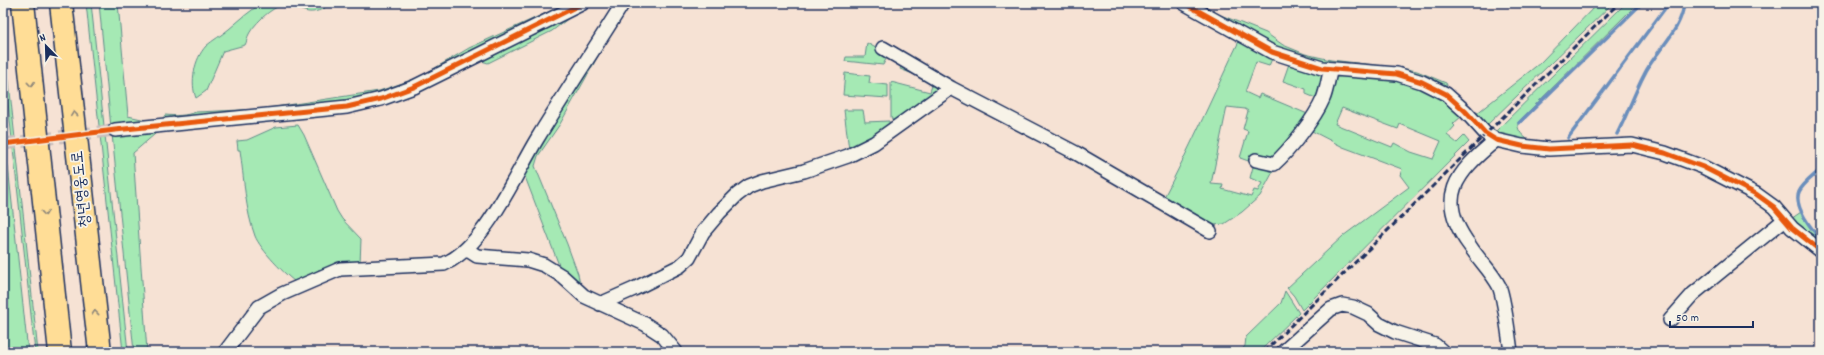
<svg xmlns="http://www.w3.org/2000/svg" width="1824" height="355" font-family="Dekko,'Poor Story',sans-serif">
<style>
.green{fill:#a5e9b4;stroke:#608c89;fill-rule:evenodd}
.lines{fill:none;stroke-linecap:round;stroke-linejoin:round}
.stream{stroke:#6b8ebc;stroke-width:3.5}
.minor-tunnel{stroke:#cabebc;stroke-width:13;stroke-dasharray:13 6;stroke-linecap:butt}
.minor-casing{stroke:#1b2f5e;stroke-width:16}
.motorway-casing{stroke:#1b2f5e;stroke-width:25}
.minor{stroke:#f7f3e8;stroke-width:13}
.motorway{stroke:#ffdd96;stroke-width:22}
.rail{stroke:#1b2f5e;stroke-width:3;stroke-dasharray:6 3;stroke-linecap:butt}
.cycleway-casing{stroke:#f7f3e8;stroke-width:8}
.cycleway{stroke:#e8590c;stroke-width:5}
.oneway{stroke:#8d867a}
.labels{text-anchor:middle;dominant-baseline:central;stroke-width:3.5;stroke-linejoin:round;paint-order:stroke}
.street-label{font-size:16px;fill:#1b2f5e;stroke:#f7f3e8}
</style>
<rect width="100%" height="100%" fill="#f6e2d4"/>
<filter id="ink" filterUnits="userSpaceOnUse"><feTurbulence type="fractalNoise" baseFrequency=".025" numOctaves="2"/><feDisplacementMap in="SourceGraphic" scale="8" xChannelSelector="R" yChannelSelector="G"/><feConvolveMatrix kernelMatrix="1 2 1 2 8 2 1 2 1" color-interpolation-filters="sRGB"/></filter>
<g filter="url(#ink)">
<path class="green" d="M86 3H91L128 352H123Z
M99 3H118L128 116 160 123 165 115C176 116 185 116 196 112L262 109 379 91 420 77 469 48 568 3H573L415 84 347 104 111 128Z
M263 3H333L326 4 325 8C306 17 305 9 287 5 275 3 254 24 249 34 247 37 247 42 245 45L223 51 206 91 196 98C190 83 194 59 206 46 213 40 222 35 229 29 240 20 250 10 263 3Z
M626 3H631L607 40 560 124 538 156 535 166 567 244 578 274 580 285 562 273 522 169Z
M1191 3H1200L1198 6 1266 33 1283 45 1305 54 1331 60 1401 68 1417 71 1446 83 1447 85 1445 86 1423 77 1326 62 1279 51Z
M1598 3H1613L1487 125 1476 114 1540 63Z
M1626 3H1638L1518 122C1517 130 1521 134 1527 139L1526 143 1500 136 1495 132Z
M586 5 552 31 488 63 478 60Z
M3 27 38 352H35L3 56Z
M1241 37 1273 56 1269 66 1256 62 1245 92 1258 98 1260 94 1310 115 1275 168 1260 196 1242 212 1224 224 1213 225 1163 199C1191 146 1215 91 1241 37ZM1227 107 1245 109 1248 111 1243 129 1248 131 1240 158 1254 163 1250 178 1262 183 1258 191 1254 190 1251 197 1222 189 1223 185 1211 184Z
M867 43 888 55 883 65 845 61 846 57H865Z
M1290 61 1328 72 1318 99 1306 94V89L1283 81Z
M903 62 948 88 895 125 891 117V82L930 92 933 82 900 69Z
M1335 72 1396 76 1429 88 1462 116 1453 124 1455 126 1447 135 1457 143 1464 136 1469 142 1302 310 1294 296 1287 288 1343 236 1409 187 1400 175 1402 169 1343 147 1310 130ZM1342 108 1398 129 1400 124 1441 141 1433 159 1411 152 1394 143 1392 147 1335 124Z
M845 73 870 76 869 83 888 85V98L843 95Z
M844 110H863L865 122 889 121 890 128 849 150Z
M298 125 304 135 337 211 342 219 361 239 360 264 318 270 312 276 298 284C286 276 260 249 255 236 245 209 244 178 240 150H238L237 141 247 140 276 127Z
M162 128 133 153 147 352H134L112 134Z
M5 151 6 161 8 166 28 352H3V152Z
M1801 212C1806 221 1821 241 1821 248L1788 221Z
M1285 291 1299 313 1259 352H1240L1245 346 1246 337 1281 303Z"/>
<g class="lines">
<path class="stream" d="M1519 123 1642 3
M1617 134C1627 115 1634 94 1644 75 1655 51 1682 31 1684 3
M1568 138 1669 3
M1821 169C1814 176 1803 183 1799 192 1793 206 1812 230 1821 239"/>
<path class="minor-tunnel" d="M3 144 115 130"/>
<defs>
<path id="minor" d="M1184 3 1272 52 1322 68 1397 74 1422 82 1446 94 1465 111 1485 133 1496 140 1522 146 1549 149 1632 145 1665 153 1703 167 1756 194 1774 207 1792 228 1821 251
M883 48 951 88 1076 153 1210 231
M115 130 347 107 381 99 414 87 583 3
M1496 140C1456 173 1434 198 1470 246 1479 260 1491 271 1499 286 1504 297 1509 337 1511 352
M1256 160 1274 164C1289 151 1315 118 1323 99 1327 90 1328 78 1331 69
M466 249 477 256 528 260 544 265 562 276 584 296 645 324 662 335 676 352
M600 304 634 289 680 266 689 258 703 232 719 213 737 195 749 186 762 181 804 171 848 156 874 143 951 88
M1670 320 1693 294 1784 220
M225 352 259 307 282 294 340 269 444 264C485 246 514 177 537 139 565 93 595 48 623 3
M1283 352 1331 309 1342 305 1353 307 1368 314 1379 324 1395 332 1435 345 1443 352"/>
<path id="motorway" d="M23 3 60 352
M61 3 100 352"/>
</defs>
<use href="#minor" class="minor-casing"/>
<use href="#motorway" class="motorway-casing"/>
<use href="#minor" class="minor"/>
<use href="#motorway" class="motorway"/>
<path class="rail" d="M1264 352 1619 3"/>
<defs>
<path id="cycleway" d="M1184 3 1272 52 1322 68 1397 74 1422 82 1446 94 1465 111 1485 133 1496 140 1522 146 1549 149 1632 145 1665 153 1703 167 1756 194 1774 207 1792 228 1821 251
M3 144 115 130 347 107 381 99 414 87 583 3"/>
</defs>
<use href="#cycleway" class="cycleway-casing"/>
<use href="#cycleway" class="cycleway"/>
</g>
<defs><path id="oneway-chevron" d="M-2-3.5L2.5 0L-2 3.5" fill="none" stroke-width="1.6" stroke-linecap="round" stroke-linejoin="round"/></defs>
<g class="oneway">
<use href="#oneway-chevron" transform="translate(31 84) rotate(84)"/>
<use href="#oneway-chevron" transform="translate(74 114) rotate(-96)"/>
<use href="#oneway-chevron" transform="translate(45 213) rotate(84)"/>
<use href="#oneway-chevron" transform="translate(95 313) rotate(-96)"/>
</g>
</g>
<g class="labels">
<g class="street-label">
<text transform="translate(82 189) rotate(-96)">청년영웅도로</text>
</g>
</g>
<rect width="1824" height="355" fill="none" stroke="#f7f3e8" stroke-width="16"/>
<rect x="8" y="8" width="1808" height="339" fill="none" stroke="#1b2f5e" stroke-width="1.5" filter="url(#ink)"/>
<g transform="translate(46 46) rotate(337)" stroke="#f7f3e8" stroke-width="3" paint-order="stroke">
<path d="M0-3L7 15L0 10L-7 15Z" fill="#1b2f5e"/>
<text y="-6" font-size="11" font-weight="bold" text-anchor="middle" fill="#1b2f5e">N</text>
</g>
<path d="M1670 321v6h83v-6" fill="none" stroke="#1b2f5e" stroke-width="2"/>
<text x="1676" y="321" font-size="12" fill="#1b2f5e" stroke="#f7f3e8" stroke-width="3" paint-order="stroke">50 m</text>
</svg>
